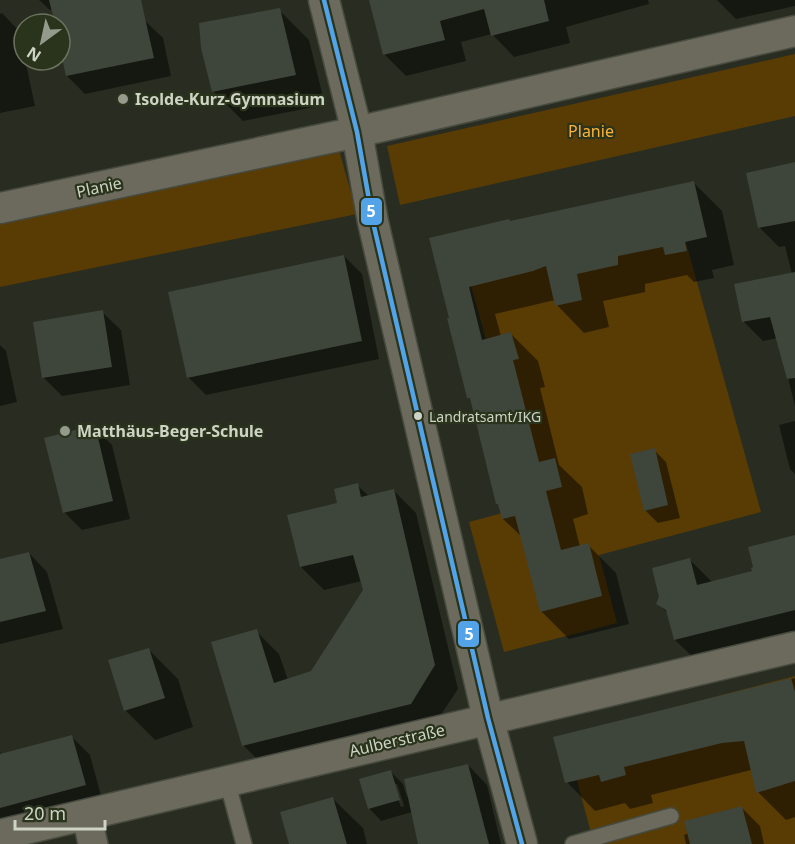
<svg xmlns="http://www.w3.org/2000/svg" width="795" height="844" font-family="'Noto Sans',sans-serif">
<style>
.green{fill:#593b04}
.shadow{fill:#0007;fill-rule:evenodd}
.building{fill:#3e453b}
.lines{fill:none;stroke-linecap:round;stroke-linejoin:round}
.lane-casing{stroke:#464a3f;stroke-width:18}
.street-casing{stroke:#464a3f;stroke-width:33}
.lane{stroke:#6c6a5c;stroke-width:15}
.street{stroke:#6c6a5c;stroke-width:30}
.bus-1-casing{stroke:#2a331b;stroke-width:9}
.bus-1{stroke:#53a3e8;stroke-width:4.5}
.poi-dot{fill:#949a8c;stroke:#2a331b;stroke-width:2}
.bus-dot{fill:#ced4c5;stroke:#2a331b;stroke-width:2}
.labels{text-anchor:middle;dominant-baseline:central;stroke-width:4.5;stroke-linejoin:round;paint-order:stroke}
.bus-label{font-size:14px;fill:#ced4c5;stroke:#2a331b;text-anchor:start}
.poi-label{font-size:16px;font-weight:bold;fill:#ced4c5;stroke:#2a331b;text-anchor:start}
.park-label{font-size:16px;fill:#feb237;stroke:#2a331b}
.street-label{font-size:16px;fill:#ced4c5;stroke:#2a331b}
.line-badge{stroke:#2a331b;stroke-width:2}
.badge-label{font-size:16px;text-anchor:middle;font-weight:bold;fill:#fff}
</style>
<rect width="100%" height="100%" fill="#292d21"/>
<path class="green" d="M795 54V116L400 205 387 146Z
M339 150 357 214 0 287V216Z
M673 196 761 512 599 555 617 623 504 652 469 522 532 505 462 253Z
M795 676V844H594L565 736Z"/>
<path class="shadow" d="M39 0H127L50 10Z
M371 0H648L649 4 566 27 570 43 514 57 492 34 461 42 466 61 406 76 384 54Z
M717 0H795V6L736 19Z
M279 10 309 40 325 105 243 121 213 91Z
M2 13 19 31 35 106 0 113V14Z
M144 20 163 38 171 76 85 94 67 76 60 39Z
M795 163V406L778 338 763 341 743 321 792 274 785 246 779 247 759 227Z
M694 183 722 211 734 265 712 270 714 278 694 282 687 275 645 284V292L603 301 609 327 584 333 557 305 555 300 495 314 501 336 510 333 538 361 545 387 540 388 559 465 582 487 588 514 573 519 580 547 588 545 616 573 629 624 569 639 541 611 522 537 503 519 473 401 469 397 431 239Z
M344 256 362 274 379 359 206 395 188 377Z
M102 312 121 330 130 385 62 396 44 378Z
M0 345 6 351 17 402 0 406Z
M795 421V474L790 469 779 425Z
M94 427 112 445 130 519 82 530 64 512Z
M654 450 666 462 680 518 658 523 645 510Z
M357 485 369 496 393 490 416 513 458 689 433 727 266 768 243 745 256 631 279 654 288 680 312 672 364 591 362 581 324 590 301 567 339 504Z
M795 544V647L705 669 675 640 669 614 658 604 690 560 713 583 754 573Z
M29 553 47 572 63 629 0 644V560Z
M149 650 178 679 193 727 155 740 125 710Z
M795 678V817L786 820 758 792 751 770 651 795 653 803 630 809 625 803 595 811 567 782 555 738Z
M72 737 90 755 103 803 0 831V750L1 755Z
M468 765 487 785 501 844H431L412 812 381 821 369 808 390 771 403 784 407 797ZM393 784H397L404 806 401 807Z
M333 799 363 828 367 844H291Z
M742 808 760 826 764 844H686L684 835Z"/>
<path class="building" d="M49 0H141L154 58 66 76 60 49V24H55Z
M369 0H544L549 21 491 36 484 9 440 21 445 40 383 55Z
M280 8 296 75 212 92 201 48 199 23Z
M795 162V221L758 228 746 173Z
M694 181 707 237 685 242 687 251 665 255 663 247 618 256V265L577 274 582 300 555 306 546 266 533 271 469 287 482 340 511 332 519 359 513 360 539 462 555 458 562 487 546 491 561 550 589 543 602 596 540 612 515 516 502 519 498 504H496L470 398H467L447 318H449L429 238 509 219 510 221Z
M344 255 362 341 187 378 168 292Z
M795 272V378L787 379 770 317 742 322 734 284Z
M103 310 112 367 42 378 33 322Z
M95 425 113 501 63 513 44 438Z
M655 448 668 505 644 511 630 454Z
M358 483 361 497 394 489 435 665 411 704 242 746 211 642 257 629 274 683 311 671 363 590 353 555 300 567 287 515 337 503 334 489Z
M795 535V610L674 640 666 610 656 604 659 597 652 568 690 558 697 585 752 571 751 568 753 567 748 547Z
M29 552 46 611 0 622V559Z
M149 648 165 698 124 711 108 660Z
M791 678 795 692V781L756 793 744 741 722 743 624 767 626 775 601 782 599 775 565 783 553 737Z
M72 735 86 785 0 808V754Z
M468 764 489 844H418L404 779Z
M391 770 400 800 368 809 359 779Z
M333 797 347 844H289L280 812Z
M742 806 752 844H690L684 821Z"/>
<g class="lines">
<defs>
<path id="lane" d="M227 781 244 844
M93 814 100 844
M80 817 86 844
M573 844 671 816"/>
<path id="street" d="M324 0 357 132 373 222 488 718 522 844
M0 208 357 132 795 31
M0 835 795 647"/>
</defs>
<use href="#lane" class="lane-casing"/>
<use href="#street" class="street-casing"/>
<use href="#lane" class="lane"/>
<use href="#street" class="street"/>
<defs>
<path id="bus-1" d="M324 0 357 132 373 222 488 718 522 844"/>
</defs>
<use href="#bus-1" class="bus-1-casing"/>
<use href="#bus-1" class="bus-1"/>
</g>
<g class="poi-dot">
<circle cx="123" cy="99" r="6"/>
<circle cx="65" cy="431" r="6"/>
</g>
<circle class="bus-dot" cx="418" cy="416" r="5"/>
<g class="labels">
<g class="bus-label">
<text x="429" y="416">Landratsamt/IKG</text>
</g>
<g class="poi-label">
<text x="135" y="99">Isolde-Kurz-Gymnasium</text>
<text x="77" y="431">Matthäus-Beger-Schule</text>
</g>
<g class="park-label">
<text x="591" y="131">Planie</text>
</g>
<g class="street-label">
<text transform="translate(99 187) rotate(-12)">Planie</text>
<text transform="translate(397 740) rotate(-13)">Aulberstraße</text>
</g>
</g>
<g class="line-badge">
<rect x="360" y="197" width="23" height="29" rx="6" fill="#53a3e8"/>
<rect x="457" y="620" width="23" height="28" rx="6" fill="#53a3e8"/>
</g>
<g class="badge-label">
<text x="371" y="217">5</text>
<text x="469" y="640">5</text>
</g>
<g transform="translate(42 42) rotate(213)"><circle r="28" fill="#2a331b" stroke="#6c735f" stroke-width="1.5"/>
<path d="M0-4.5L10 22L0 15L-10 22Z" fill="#949a8c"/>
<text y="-9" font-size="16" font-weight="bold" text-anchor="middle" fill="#ced4c5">N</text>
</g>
<path d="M15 820v9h90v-9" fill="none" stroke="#ced4c5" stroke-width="3"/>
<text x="24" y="820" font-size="18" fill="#ced4c5" stroke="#2a331b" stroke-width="4.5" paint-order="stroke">20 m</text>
</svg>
